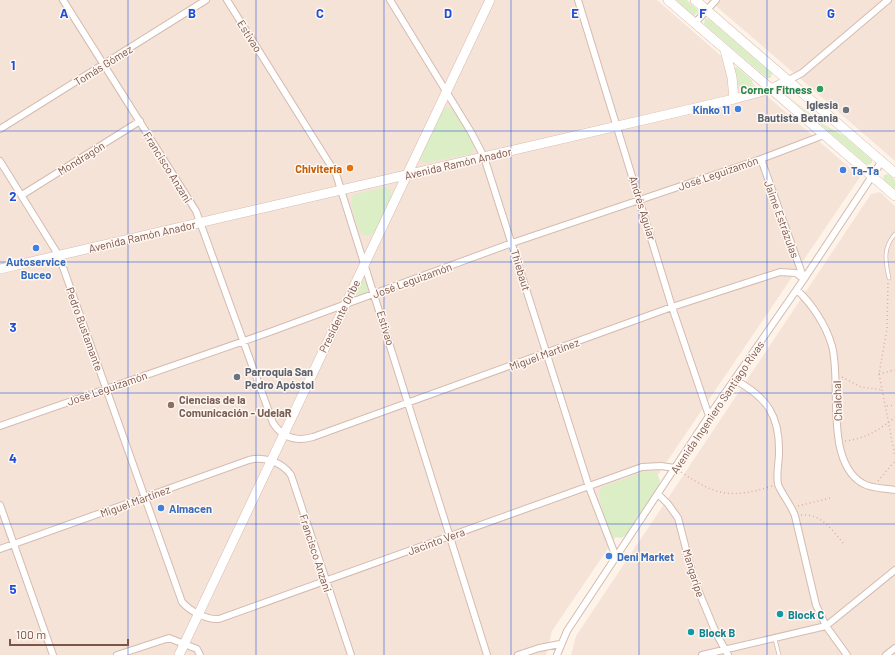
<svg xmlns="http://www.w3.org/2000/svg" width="895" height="655" font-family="Barlow,sans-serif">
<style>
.residential{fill:#f6e3d7}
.green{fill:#dceec6}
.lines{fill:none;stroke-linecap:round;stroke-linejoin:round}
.lane-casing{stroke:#d4bbb0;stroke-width:4.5}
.street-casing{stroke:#d4bbb0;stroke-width:8}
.secondary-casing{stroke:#d8baad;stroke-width:10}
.path{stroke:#dbafa1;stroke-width:1.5;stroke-dasharray:1 3;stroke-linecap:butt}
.lane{stroke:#fff;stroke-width:3}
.street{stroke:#fff;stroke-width:6}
.secondary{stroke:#fff;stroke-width:9}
.grid{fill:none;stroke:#1d4ed8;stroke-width:1;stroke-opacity:0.55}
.leisure-dot{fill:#2e9e5b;stroke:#fff7f1;stroke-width:1.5}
.shop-dot{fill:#3f7fe0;stroke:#fff7f1;stroke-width:1.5}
.worship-dot{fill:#6b7280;stroke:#fff7f1;stroke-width:1.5}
.food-dot{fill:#e8710a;stroke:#fff7f1;stroke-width:1.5}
.education-dot{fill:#8d6e63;stroke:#fff7f1;stroke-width:1.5}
.culture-dot{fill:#0f9aa8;stroke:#fff7f1;stroke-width:1.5}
.labels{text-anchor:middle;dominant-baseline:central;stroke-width:3;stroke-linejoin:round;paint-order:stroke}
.street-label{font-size:11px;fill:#7b544a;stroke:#fff7f1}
.leisure-label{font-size:11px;font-weight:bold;fill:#27864d;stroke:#fff7f1;text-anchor:end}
.worship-label{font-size:11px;font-weight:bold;fill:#5b616d;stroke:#fff7f1;text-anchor:end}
.shop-label{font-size:11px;font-weight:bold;fill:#366cbe;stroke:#fff7f1;text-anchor:start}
.food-label{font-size:11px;font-weight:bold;fill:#c56008;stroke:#fff7f1;text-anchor:end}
.education-label{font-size:11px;font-weight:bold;fill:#785e54;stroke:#fff7f1;text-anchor:start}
.culture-label{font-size:11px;font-weight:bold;fill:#0d838f;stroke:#fff7f1;text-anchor:start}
.grid-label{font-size:13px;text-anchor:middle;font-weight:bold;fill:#1d4ed8;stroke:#fff7f1;stroke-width:3;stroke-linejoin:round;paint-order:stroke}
</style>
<rect width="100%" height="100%" fill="#fef3e9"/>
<path class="residential" d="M0 0H657L860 177 552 631 546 655H0Z
M709 0H895V161L811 88Z
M880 192 895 206V655H571L576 636 871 194Z"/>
<path class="green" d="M676 0H687L699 11 694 16Z
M705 18 709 19 772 73 771 78H767L704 24Z
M737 67 752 80 753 84 751 88 744 90 740 89 733 71 734 68Z
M787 95 823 124 844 136 872 160V163L867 165Z
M447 108 452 109 474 144V149L471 154 424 163 421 160V155L442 110Z
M888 174 895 180V190L883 179 884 175Z
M386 187 391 190V197L375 231 371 235H363C357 229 350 206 352 198L355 194Z
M361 279 366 281 368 290 366 293 356 296Z
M646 471 657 473 660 481 658 488 626 535 621 538 614 537C608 532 597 497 600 490L602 487Z"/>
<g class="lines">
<defs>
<path id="lane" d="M889 278C885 260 883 248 895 234
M775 639 779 655"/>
<path id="street" d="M63 0 196 211 273 423C283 438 296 442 313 437L672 307 780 272 796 273 804 279
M227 0 336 174 487 655
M390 0 471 132 484 157 589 487 616 557
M578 0 672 307 709 416
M695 23 716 0
M787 81 802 73 888 0
M0 129 206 0
M761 159 804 279
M0 161 59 256 182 602C190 611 206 620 219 619L642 467 661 466 675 468
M22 195 140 121
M797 290C812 304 826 325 832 346 842 383 824 460 862 483 871 489 885 488 895 490
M735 380C767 397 780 416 779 453 779 462 776 474 778 484 779 490 792 506 795 516L816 605 826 626 847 655
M0 426 267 333 512 243 761 159 824 135
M658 494 668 504 678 518 694 580 716 633 728 655
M0 505 53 655
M0 549 249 460C264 456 282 462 291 475L351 655
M117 655 169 638 197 649 200 655
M518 655 539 648 560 644
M557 655 567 631 709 416 804 279 882 161
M702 655 826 626 895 570
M886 655 895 648"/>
<path id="secondary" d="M668 0 895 196
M695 0 895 173
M725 50 732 77 734 99
M0 269 734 99 771 89 787 81
M179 655 490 0"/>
</defs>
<use href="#lane" class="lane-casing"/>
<use href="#street" class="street-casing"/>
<use href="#secondary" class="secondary-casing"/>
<path class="path" d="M888 283 887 329 879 374 895 456
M879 374 895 370
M842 377 861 387 883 390
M887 406 895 405
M845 441C864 439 880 430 895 417
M681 472C717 496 731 499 772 486
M878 481 895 461
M798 506 830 498
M801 515C821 513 832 530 844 544"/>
<use href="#lane" class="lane"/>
<use href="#street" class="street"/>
<use href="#secondary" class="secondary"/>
</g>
<path class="grid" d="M128 0V655M256 0V655M384 0V655M511 0V655M639 0V655M767 0V655M0 131H895M0 262H895M0 393H895M0 524H895"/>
<circle class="leisure-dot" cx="820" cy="89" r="4"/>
<g class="shop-dot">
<circle cx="738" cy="109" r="4"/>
<circle cx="843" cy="170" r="4"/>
<circle cx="36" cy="248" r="4"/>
<circle cx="161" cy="508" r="4"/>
<circle cx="609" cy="556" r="4"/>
</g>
<g class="worship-dot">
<circle cx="846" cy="110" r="4"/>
<circle cx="237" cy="377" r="4"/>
</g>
<circle class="food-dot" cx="350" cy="168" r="4"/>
<circle class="education-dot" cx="171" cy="405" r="4"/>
<g class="culture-dot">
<circle cx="780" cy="614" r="4"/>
<circle cx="691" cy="632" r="4"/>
</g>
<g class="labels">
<g class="street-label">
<text transform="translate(250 36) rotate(58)">Estivao</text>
<text transform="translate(103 65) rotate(-32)">Tomás Gómez</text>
<text transform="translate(81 158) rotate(-32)">Mondragón</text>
<text transform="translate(458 163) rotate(-13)">Avenida Ramón Anador</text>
<text transform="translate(168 167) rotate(58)">Francisco Anzani</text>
<text transform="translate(718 173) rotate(-19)">José Leguizamón</text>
<text transform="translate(643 208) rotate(73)">Andrés Aguiar</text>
<text transform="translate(782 219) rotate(70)">Jaime Estrázulas</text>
<text transform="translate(142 236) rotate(-13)">Avenida Ramón Anador</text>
<text transform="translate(521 270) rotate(73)">Thiebaut</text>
<text transform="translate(412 280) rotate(-20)">José Leguizamón</text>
<text transform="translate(339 316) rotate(-64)">Presidente Oribe</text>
<text transform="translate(386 328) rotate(73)">Estivao</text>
<text transform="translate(85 329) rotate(70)">Pedro Bustamante</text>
<text transform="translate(544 354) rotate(-20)">Miguel Martínez</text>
<text transform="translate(107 388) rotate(-19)">José Leguizamón</text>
<text transform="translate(837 401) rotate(-92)">Chalchal</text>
<text transform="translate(717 407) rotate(-56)">Avenida Ingeniero Santiago Rivas</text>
<text transform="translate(135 501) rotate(-20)">Miguel Martínez</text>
<text transform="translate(436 541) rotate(-20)">Jacinto Vera</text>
<text transform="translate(316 553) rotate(72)">Francisco Anzani</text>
<text transform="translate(694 573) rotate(73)">Mangaripe</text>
</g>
<g class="leisure-label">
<text x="812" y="89">Corner Fitness</text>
</g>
<g class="worship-label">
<text x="838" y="104">Iglesia<tspan x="838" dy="13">Bautista Betania</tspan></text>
<text x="245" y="371" text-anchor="start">Parroquia San<tspan x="245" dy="13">Pedro Apóstol</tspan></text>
</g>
<g class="shop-label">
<text x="730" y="109" text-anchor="end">Kinko 11</text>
<text x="851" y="170">Ta-Ta</text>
<text x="36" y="261" text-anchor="middle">Autoservice<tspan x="36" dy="13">Buceo</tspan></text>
<text x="169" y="508">Almacen</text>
<text x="617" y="556">Deni Market</text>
</g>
<g class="food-label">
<text x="342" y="168">Chivitería</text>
</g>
<g class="education-label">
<text x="179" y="399">Ciencias de la<tspan x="179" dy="13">Comunicación - UdelaR</tspan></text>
</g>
<g class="culture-label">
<text x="788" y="614">Block C</text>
<text x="699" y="632">Block B</text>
</g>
</g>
<g class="grid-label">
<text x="64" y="18">A</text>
<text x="192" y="18">B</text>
<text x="320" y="18">C</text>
<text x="448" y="18">D</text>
<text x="575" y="18">E</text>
<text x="703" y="18">F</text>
<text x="831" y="18">G</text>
<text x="13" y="70">1</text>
<text x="13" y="201">2</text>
<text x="13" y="332">3</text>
<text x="13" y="463">4</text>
<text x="13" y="594">5</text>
</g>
<path d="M10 639v6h118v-6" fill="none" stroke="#7b544a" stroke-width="2"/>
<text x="16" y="639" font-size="12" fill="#7b544a" stroke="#fff7f1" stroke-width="3" paint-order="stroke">100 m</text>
</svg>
